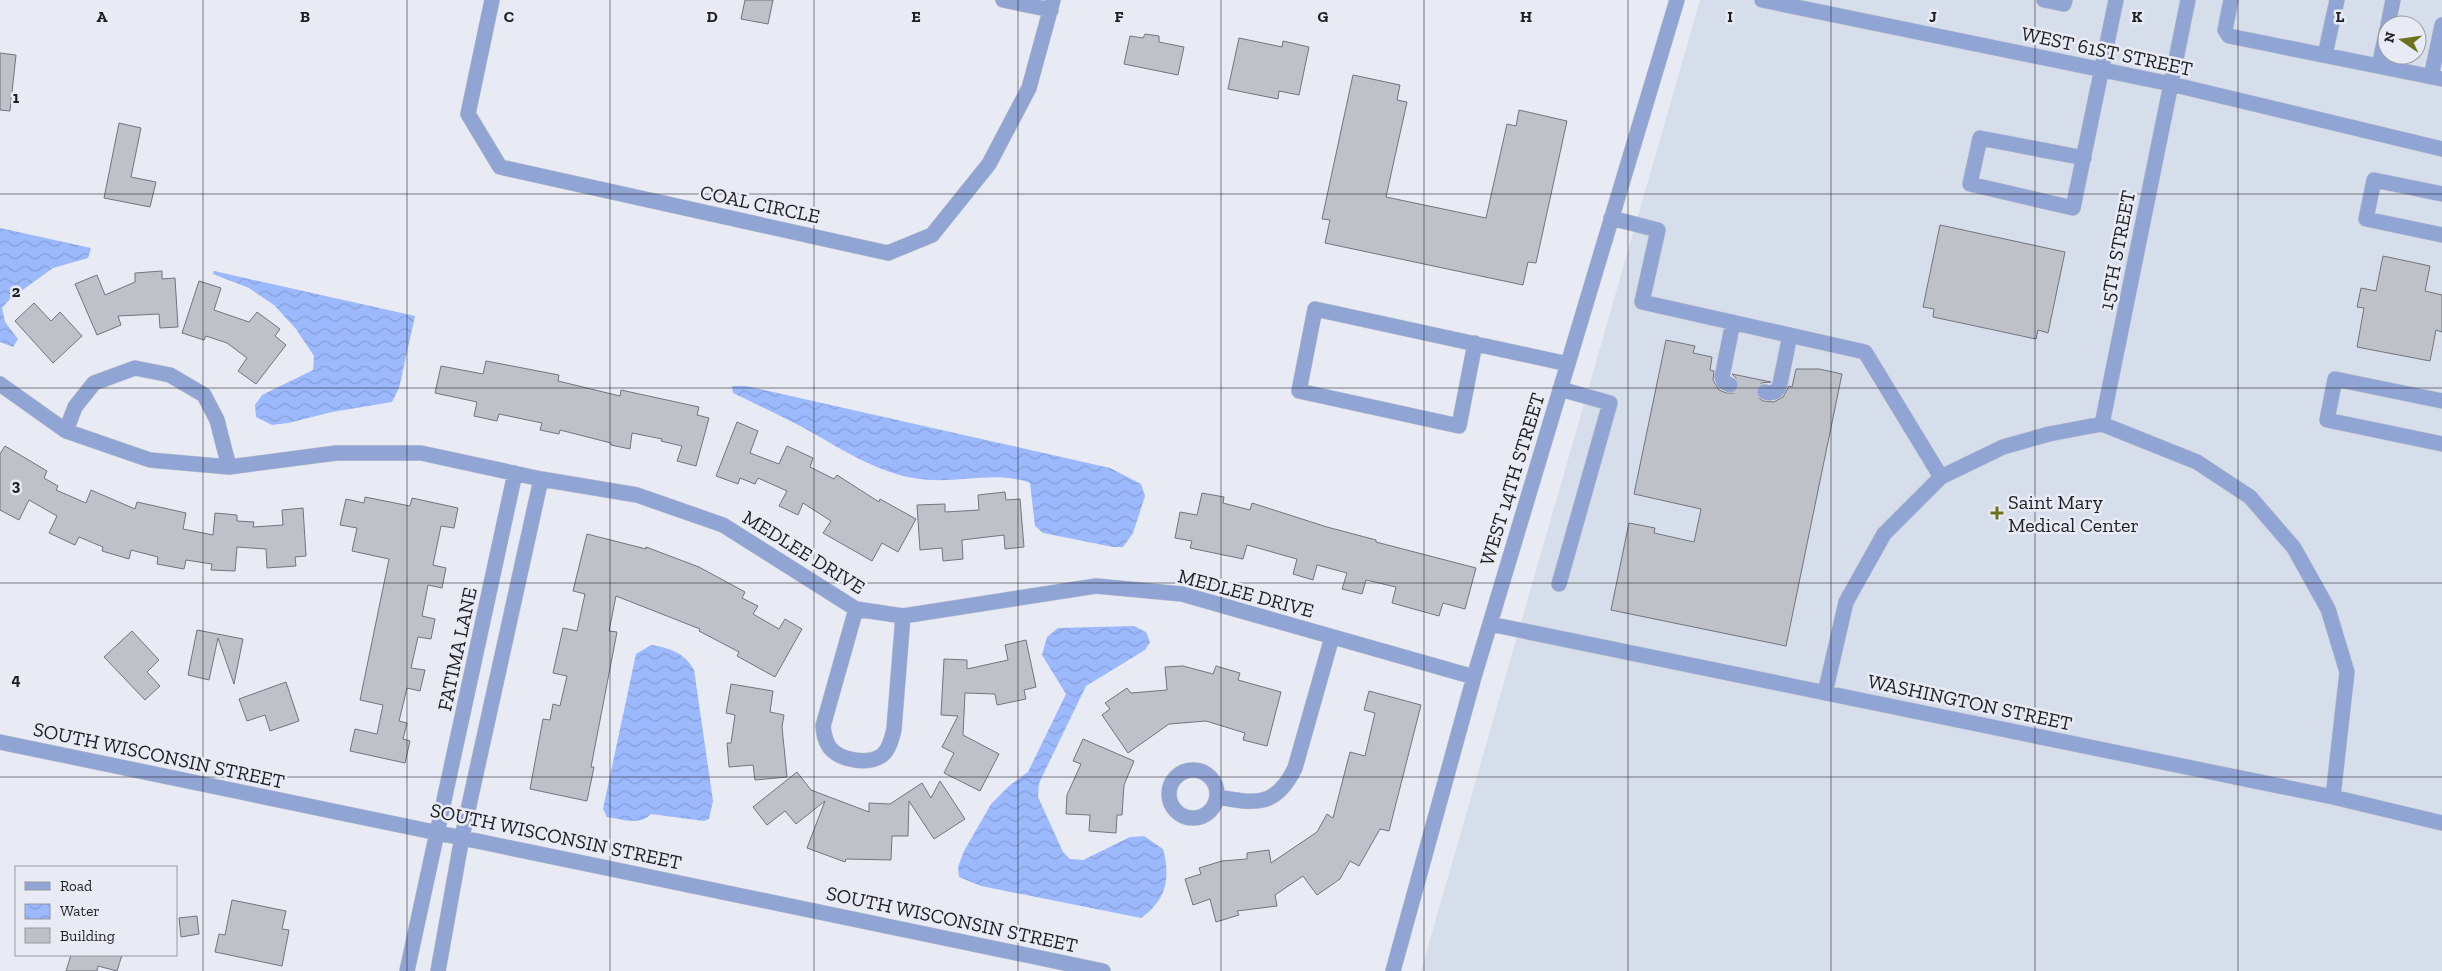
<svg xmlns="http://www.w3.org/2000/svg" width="2442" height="971" font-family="'Zilla Slab',serif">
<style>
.built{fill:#d6ddeb;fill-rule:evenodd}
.water{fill:url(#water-waves)}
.building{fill:#bec1c8;stroke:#72757c}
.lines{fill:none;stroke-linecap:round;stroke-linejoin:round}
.minor-tunnel{stroke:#c0c2c9;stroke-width:15;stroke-dasharray:15 8;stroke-linecap:butt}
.minor-casing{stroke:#c4c6cd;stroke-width:16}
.minor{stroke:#90a5d4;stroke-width:15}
.grid{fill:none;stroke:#1e1f22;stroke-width:1;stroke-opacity:0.55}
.poi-dot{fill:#6a731c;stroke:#e8ebf3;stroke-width:2}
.labels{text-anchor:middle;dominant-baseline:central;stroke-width:5;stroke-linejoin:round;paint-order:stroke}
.street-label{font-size:20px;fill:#1e1f22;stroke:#e8ebf3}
.poi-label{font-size:20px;fill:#1e1f22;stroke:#e8ebf3;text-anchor:start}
.grid-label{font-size:16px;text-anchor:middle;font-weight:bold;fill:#1e1f22;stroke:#e8ebf3;stroke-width:5;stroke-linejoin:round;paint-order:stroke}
</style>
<defs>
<pattern id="water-waves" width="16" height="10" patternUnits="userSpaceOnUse" patternTransform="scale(1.25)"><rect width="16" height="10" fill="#9bb9fc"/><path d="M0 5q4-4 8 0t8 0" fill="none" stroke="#859fd8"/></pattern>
</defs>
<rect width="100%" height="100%" fill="#e8ebf3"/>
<path class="built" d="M1700 0H2442V971H1421ZM2387 25H2417V55H2387Z"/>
<path class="water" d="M0 228 91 248 88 258 53 268 10 299 2 308 5 322 18 339 13 347 0 342Z
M214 271 415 316 399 388 392 402 332 412 288 423 272 425 256 417 255 405 262 395 313 370 314 356 296 329 274 305 249 288 213 274Z
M732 386H746L1110 468 1141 484 1145 496 1133 533 1123 547H1113L1043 533 1035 526 1030 483C996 470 956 484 920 479 877 474 839 447 802 427 779 415 756 404 733 393Z
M1134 626 1146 632 1150 642 1145 650 1086 686 1039 783 1038 797 1063 852 1070 859 1083 860 1130 837 1144 836 1163 849C1171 879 1166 900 1141 918L981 886 959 877 958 867 964 851 991 804 1009 786 1028 772 1066 694 1042 655 1047 637 1058 628Z
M651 645C670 648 685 653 694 670L713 801 709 819 704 821 651 814C640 826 621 819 607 817L603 809 636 654Z"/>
<path class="building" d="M745 0H773L768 24 741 19Z
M1145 34 1159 36V42L1184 47 1178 75 1124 64 1130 36 1143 38Z
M1239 38 1282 47 1283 41 1309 47 1299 95 1279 91 1278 99 1228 89Z
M0 53 16 55 10 111 0 110Z
M1353 75 1400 85 1397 100 1407 102 1386 197 1486 218 1507 124 1516 126 1519 110 1567 121 1536 263 1528 262 1523 285 1325 243 1330 220 1322 219Z
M119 123 141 128 131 177 156 182 150 207 104 198Z
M1940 225 2065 252 2048 333 2038 330 2036 339 1933 317 1934 309 1923 307Z
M2383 256 2430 266 2425 291 2442 295V332L2436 330 2430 361 2357 347 2364 308 2357 307 2361 288 2376 291Z
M162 271V279L175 278 178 327 160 328 159 314 118 316 121 325 97 335 75 284 97 275 105 295 135 282V273Z
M199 281 221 288 214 310 249 322 257 312 280 329 275 336 286 345 256 384 238 371 247 358 227 343 206 336 204 340 182 333Z
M34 303 51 321 60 312 82 336 53 363 15 321Z
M1666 340 1695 346 1693 353 1712 357 1710 370 1714 371 1713 380 1719 390 1726 393H1735L1739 389 1738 380 1732 374 1771 382 1761 383 1756 390V396L1763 401 1774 402 1783 397 1789 386 1792 387 1796 369H1819L1842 374 1786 646 1611 610 1629 523 1655 528 1654 533 1694 542 1701 509 1634 494Z
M486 361 559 375 558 381 620 396 621 390 699 407 697 415 709 418 696 466 677 461 682 446 661 441 662 439 632 433 630 449 611 445V443L560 430 559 434 540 430 542 423 499 414 497 421 474 416 477 402 435 393 441 366 483 374Z
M737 422 758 431 750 453 779 464 787 446 813 458 810 467 834 479 837 475 879 502 880 499 916 519 898 552 882 543 872 561 823 533 831 521 803 503 798 515 779 506 787 491 758 478 755 484 740 478 738 484 716 476Z
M5 446 47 471 44 478 58 486 56 490 86 503 91 490 135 509 137 502 186 513 183 529 213 535 215 513 237 515V521L254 522 253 527 283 525 282 510 303 508 306 556 295 557 296 566 267 568 266 549 237 547 235 571 211 570 212 564 186 560 184 569 157 564 158 557 131 550 129 559 102 551 103 547 79 537 75 545 49 533 57 516 29 500 19 520 0 510V454Z
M1005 492 1006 500 1020 499 1024 547 1005 549 1004 535 962 540 963 559 943 561 942 548 920 550 917 505 945 504V512L979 510 978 495Z
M1202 493 1224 497 1223 503 1250 510 1252 503 1327 527 1376 540V542L1476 568 1465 609 1443 603 1439 616 1392 603 1396 587 1366 580 1362 594 1342 589 1347 573 1317 565 1313 580 1293 574 1297 559 1247 545 1243 559 1190 548 1192 541 1175 538 1180 512 1197 515Z
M365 497 410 506 412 498 458 508 454 528 441 526 433 565 446 568 442 588 428 585 422 616 435 619 431 639 418 637 411 668 425 670 420 691 407 688 399 721 407 723 403 739 410 741 405 763 350 751 355 729 377 734 383 705 360 700 389 559 352 551 357 528 340 525 346 499 364 503Z
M587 534 646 549V547L699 567 745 592 742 598 758 606 753 614 779 629 785 619 802 629 775 677 737 656 739 652 699 631 700 629 616 596 609 631 617 632 591 767H594L587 801 530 789 543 719 550 720 553 704 560 706 567 676 553 673 563 628 577 631 585 594 573 591Z
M197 630 243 639 234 684 218 638 209 680 188 675Z
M132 631 159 660 147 672 160 686 145 700 104 657Z
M1026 640 1036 687 1024 690 1026 699 997 705 995 694 965 693 963 735 999 754 980 791 944 773 954 753 942 747 958 716 941 715 944 659 967 660V669L1008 660 1005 645Z
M1183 666 1213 674 1216 666 1240 673 1238 680 1281 692 1267 746 1243 740 1245 733 1206 721 1169 724 1128 753 1102 715 1110 709 1105 703 1127 688 1131 693 1167 690 1165 667Z
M286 682 299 721 270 731 265 715 247 721 239 699Z
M731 684 773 691 770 712 784 715 782 727 787 777 755 780 753 765 729 767 727 743H731L735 715 726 713Z
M1369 691 1421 705 1389 831 1380 829 1359 866 1350 861 1340 879 1317 895 1303 876 1275 895 1277 906 1237 911 1239 915 1216 922 1210 899 1193 905 1185 879 1201 874 1199 868 1222 861 1247 859V853L1269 850 1271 863 1317 832 1327 814 1333 818 1350 752 1365 756 1375 713 1364 710Z
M1083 739 1134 761 1124 785 1122 815H1117L1116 833 1089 831 1090 815 1066 814 1067 795 1081 764 1073 761Z
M797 772 811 790 869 812V803L890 804 922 783 931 798 940 781 965 819 934 839 909 801 908 836H892L891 860 846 859 845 862 807 848 825 801 796 824 785 811 767 825 753 807Z
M232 900 286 911 282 929 289 930 282 966 215 952 219 934 225 935Z
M197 916 199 934 181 937 179 918Z
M71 955H122L117 971 98 966 97 971H66Z"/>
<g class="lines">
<path class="minor-tunnel" d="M1730 385 1765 392"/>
<defs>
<path id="minor" d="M492 0 468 114 500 167 888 253 932 235 989 164 1029 88 1053 0
M1003 0 1051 10
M1762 0 2171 84 2442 149
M2044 0 2064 4 2065 0
M2231 0 2225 30 2229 36 2442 79
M2388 25 2393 0
M2325 55 2337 0
M2379 66 2387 29
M2431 77 2442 25
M2084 158 1980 138 1970 184 2073 208C2088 138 2102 69 2116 0
M2442 194 2374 180 2366 219 2442 235
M1611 218 1658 230 1642 302 1865 352 1941 477
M1475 343 1459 426 1299 391 1315 309 1568 364
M0 384 66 431 150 460 229 467 336 453H421L541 479 637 495 723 525 856 609 903 616 1096 586 1182 594 1474 677
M1730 385 1724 382 1722 377 1733 322
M1765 392C1774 394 1777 392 1780 384L1790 335
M2442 401 2335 379 2327 420 2442 444
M2102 424 2188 0
M66 431 75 407 94 383 135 368 170 375 204 395 217 420 229 467
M1559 584 1610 403 1560 389
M856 609 823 726C824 735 825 741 830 748 840 760 867 765 881 756 889 751 892 738 894 729L903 616
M1490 624 2333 797 2442 823
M1825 693 1846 602 1884 534 1941 477 2003 447 2049 434 2102 424 2197 462 2250 497 2294 548 2328 609 2347 672 2333 797
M0 742 1103 971
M1169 794a24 24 0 1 1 48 0a24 24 0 1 1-48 0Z
M1218 797C1257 804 1276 807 1295 768L1332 637
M407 971 515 473
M438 971 462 837 541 479
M1393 971 1474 677 1677 0"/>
</defs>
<use href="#minor" class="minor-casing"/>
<use href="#minor" class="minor"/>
</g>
<path class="grid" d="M203 0V971M407 0V971M610 0V971M814 0V971M1018 0V971M1221 0V971M1424 0V971M1628 0V971M1831 0V971M2035 0V971M2238 0V971M0 194H2442M0 388H2442M0 583H2442M0 777H2442"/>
<path class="poi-dot" d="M1994.5 505.5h5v5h5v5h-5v5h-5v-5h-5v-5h5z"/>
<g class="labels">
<g class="street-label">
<text transform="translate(2107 51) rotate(12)">WEST 61ST STREET</text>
<text transform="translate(760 204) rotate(12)">COAL CIRCLE</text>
<text transform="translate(2117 250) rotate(-79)">15TH STREET</text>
<text transform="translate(1512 479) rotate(-73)">WEST 14TH STREET</text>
<text transform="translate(804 552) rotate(32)">MEDLEE DRIVE</text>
<text transform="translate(1246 593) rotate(15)">MEDLEE DRIVE</text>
<text transform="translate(457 649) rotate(-78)">FATIMA LANE</text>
<text transform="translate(1970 702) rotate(12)">WASHINGTON STREET</text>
<text transform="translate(159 755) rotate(12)">SOUTH WISCONSIN STREET</text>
<text transform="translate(556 836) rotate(12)">SOUTH WISCONSIN STREET</text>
<text transform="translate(952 919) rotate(12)">SOUTH WISCONSIN STREET</text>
</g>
<g class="poi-label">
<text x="2008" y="502">Saint Mary<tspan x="2008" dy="23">Medical Center</tspan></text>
</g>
</g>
<g class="grid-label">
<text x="102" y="22">A</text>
<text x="305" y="22">B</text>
<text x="509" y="22">C</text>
<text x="712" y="22">D</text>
<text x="916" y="22">E</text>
<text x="1119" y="22">F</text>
<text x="1323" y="22">G</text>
<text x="1526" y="22">H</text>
<text x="1730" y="22">I</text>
<text x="1933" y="22">J</text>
<text x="2137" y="22">K</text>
<text x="2340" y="22">L</text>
<text x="16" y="103">1</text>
<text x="16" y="297">2</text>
<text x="16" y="491">3</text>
<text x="16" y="685">4</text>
</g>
<rect x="15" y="866" width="162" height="90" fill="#e8ebf3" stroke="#97999f"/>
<rect x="25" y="882" width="25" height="8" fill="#90a5d4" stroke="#97999f"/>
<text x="60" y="891" font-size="15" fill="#1e1f22">Road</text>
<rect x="25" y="904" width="25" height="15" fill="url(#water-waves)" stroke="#97999f"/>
<text x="60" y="916" font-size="15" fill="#1e1f22">Water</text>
<rect x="25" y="928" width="25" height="15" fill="#bec1c8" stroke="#97999f"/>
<text x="60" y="941" font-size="15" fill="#1e1f22">Building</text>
<g transform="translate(2402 40) rotate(283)"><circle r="24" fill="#e8ebf3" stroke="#97999f"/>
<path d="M0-4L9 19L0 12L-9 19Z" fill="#6a731c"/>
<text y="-8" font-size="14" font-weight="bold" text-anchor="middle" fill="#1e1f22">N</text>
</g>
</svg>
